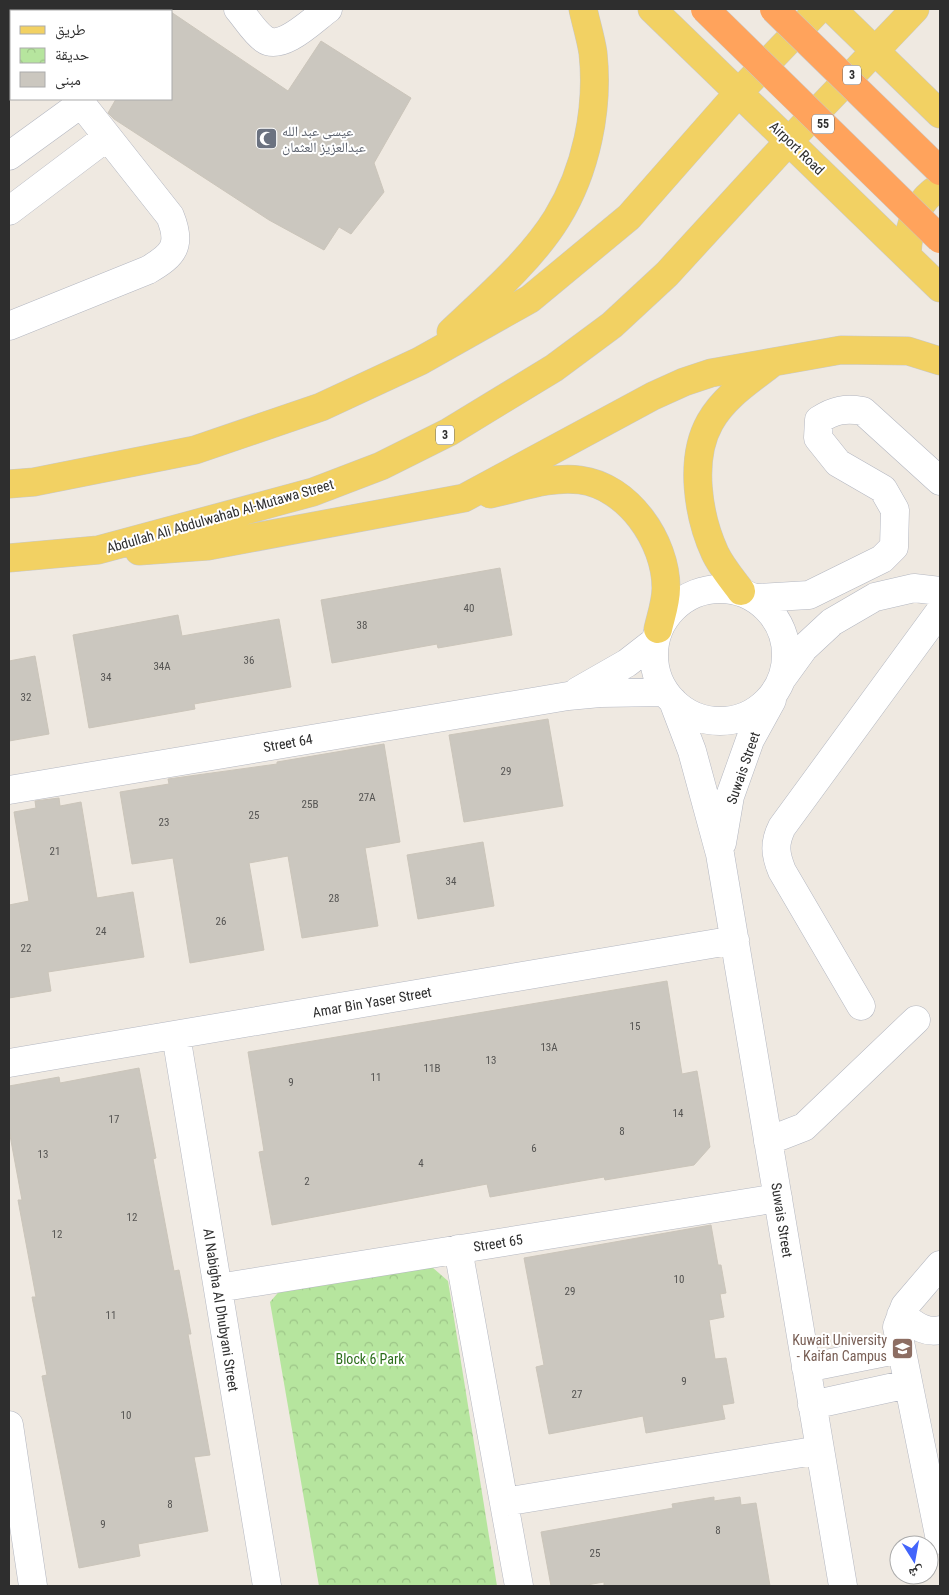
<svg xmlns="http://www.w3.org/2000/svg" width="949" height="1595" font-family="'Roboto Condensed','Noto Naskh Arabic',sans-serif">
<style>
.park{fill:url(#park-crowns)}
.building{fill:#cbc7bf;stroke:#cbc5ba}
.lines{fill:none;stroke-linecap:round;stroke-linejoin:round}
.minor-casing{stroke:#b4b7c1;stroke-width:29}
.major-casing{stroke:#c9c9c9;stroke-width:29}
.minor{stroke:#fff;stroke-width:28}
.major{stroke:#f2d163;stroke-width:28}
.highway-bridge-casing{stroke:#c9c9c9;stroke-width:29;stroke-linecap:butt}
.highway-bridge{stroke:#ffa35c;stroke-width:28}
.labels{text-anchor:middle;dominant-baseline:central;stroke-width:4;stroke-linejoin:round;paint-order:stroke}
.number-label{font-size:11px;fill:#555452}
.shield{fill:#fff;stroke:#6d6d6d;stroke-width:1}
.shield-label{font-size:12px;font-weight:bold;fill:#2e2e2e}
.worship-label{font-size:14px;fill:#5b616d;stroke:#fff;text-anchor:start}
.street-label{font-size:14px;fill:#2e2e2e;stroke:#fff}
.education-label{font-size:14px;fill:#785e54;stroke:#fff;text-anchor:end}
.park-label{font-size:14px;fill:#2c6e1b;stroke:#fff}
</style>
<defs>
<pattern id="park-crowns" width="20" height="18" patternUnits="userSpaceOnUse" patternTransform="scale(1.25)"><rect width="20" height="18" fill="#b6e59e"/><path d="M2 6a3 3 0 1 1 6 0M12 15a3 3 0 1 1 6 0" fill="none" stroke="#9dc588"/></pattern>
</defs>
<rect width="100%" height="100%" fill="#efe9e1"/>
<path class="park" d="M424 1260 448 1281 497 1586H319L270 1302 289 1280Z"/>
<path class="building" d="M171 12 288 91 321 41 411 98 374 163 384 192 351 234 339 227 324 250 269 220 114 119 108 113 116 99H171Z
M500 568 512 635 438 648 437 644 332 663 321 600Z
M178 615 182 636 279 619 291 687 194 704 195 709 89 728 73 635Z
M35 656 49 734 9 741V661Z
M548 719 563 806 464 822 449 735Z
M384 744 400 842 365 848 378 926 302 938 288 856 249 863 264 950 190 963 173 858 132 864 120 792 169 784 168 779 277 764V762Z
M59 798 60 806 81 802 97 898 133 892 144 957 48 972 51 991 9 998V905L29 901 14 812 36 808 35 801Z
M483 842 494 906 418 919 407 855Z
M667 981 682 1074 697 1071 710 1147 694 1165 605 1180 604 1177 490 1197 487 1184 272 1225 259 1152 264 1151 248 1052Z
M139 1068 156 1158 153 1159 174 1271 179 1270 191 1334H188L210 1455 194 1457 208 1531 138 1544 140 1556 79 1568 42 1376 47 1375 32 1297H36L18 1200H22L9 1130V1086L59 1077 60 1083Z
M711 1225 718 1265H721L726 1293 720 1294 724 1317 709 1320 715 1359 726 1358 734 1403 722 1405 725 1419 646 1433 643 1416 549 1434 536 1367 544 1365 524 1258Z
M714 1497V1501L740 1497 741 1505 756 1503 770 1586H604V1582L581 1586H551L541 1532 673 1508 672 1504Z"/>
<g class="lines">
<defs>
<path id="minor" d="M49 9 51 11
M238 9C246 18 254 32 264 39 282 52 314 19 328 9
M129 11 131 9
M9 156 71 111 83 99
M9 211 107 137
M9 326 148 270C174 255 182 245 170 216L80 102
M654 655a66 66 0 1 1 132 0a66 66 0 1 1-132 0Z
M756 598 809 595 882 559 894 547 895 510 883 489 838 463 818 438 819 420C834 410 845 408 863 411L940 481
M783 677 804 648 832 622 875 597 914 588 940 591
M578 691 627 663 654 642
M673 701 692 751 720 854 843 1586
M9 790 568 696 600 693 665 692
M722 843 730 796 750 740 772 700
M861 1006 782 871C775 854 774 843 782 827L940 611
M176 1035 267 1586
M9 1063 735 940
M768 1141 804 1127 916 1020
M458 1249 519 1586
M940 1265 905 1306 897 1327 940 1540
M218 1288 778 1198
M901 1315C913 1323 924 1334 940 1330
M806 1368 901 1349
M812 1405 908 1384
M9 1425 33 1586
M504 1502 820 1450"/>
<path id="major" d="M652 9 940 288
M832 9 940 114
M907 256C908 230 915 201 940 187
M451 332C486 299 532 259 557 218 586 171 599 109 593 53 591 39 586 23 583 9
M9 484 34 482 195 450 321 407 420 361 530 299 629 217 739 92 819 9
M490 494C519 488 551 476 580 480 628 486 666 541 666 588 666 602 661 616 658 629
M139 551 208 546 464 498 653 396 684 382 711 373 841 350 908 351 940 361
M9 558 98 550 313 492 381 466 449 432 554 368 612 325 667 274 789 141 915 9
M741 591C732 579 721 566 715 553 698 516 689 459 710 422 724 397 749 381 771 364"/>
</defs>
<use href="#minor" class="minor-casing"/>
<use href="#major" class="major-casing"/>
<use href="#minor" class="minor"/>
<use href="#major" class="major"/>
<defs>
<path id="highway-bridge" d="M705 9 940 239
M774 9 940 171"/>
</defs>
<use href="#highway-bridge" class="highway-bridge-casing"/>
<use href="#highway-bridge" class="highway-bridge"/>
</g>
<defs>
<symbol id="mosque-square" viewBox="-11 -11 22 22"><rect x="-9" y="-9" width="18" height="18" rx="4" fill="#6b7280" stroke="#fff"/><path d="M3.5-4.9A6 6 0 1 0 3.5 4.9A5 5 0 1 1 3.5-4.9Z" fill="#fff"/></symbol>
<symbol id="university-square" viewBox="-11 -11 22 22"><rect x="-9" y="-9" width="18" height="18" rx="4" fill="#8d6e63" stroke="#fff"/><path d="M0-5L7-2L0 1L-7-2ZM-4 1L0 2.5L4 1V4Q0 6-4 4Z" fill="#fff"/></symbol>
</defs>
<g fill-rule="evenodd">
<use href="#mosque-square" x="254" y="126" width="25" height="25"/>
<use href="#university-square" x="890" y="1336" width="25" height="25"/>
</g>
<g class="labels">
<g class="number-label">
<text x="469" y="608">40</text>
<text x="362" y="625">38</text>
<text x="249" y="660">36</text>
<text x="162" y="666">34A</text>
<text x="106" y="677">34</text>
<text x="26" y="697">32</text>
<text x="506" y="771">29</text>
<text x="367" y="797">27A</text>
<text x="310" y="804">25B</text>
<text x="254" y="815">25</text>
<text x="164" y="822">23</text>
<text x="55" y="851">21</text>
<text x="451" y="881">34</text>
<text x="334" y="898">28</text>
<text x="221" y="921">26</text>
<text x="101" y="931">24</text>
<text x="26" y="948">22</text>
<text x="635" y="1026">15</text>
<text x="549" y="1047">13A</text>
<text x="491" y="1060">13</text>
<text x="432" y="1068">11B</text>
<text x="376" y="1077">11</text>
<text x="291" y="1082">9</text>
<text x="678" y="1113">14</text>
<text x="114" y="1119">17</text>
<text x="622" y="1131">8</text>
<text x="534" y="1148">6</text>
<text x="43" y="1154">13</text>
<text x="421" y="1163">4</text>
<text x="307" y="1181">2</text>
<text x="132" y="1217">12</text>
<text x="57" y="1234">12</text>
<text x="679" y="1279">10</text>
<text x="570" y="1291">29</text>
<text x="111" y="1315">11</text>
<text x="684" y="1381">9</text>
<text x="577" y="1394">27</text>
<text x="126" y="1415">10</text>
<text x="170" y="1504">8</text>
<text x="103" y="1524">9</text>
<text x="718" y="1530">8</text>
<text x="595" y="1553">25</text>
</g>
<g class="shield">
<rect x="843" y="65.5" width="18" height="19" rx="4"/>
<rect x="812" y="114.5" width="22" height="19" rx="4"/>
<rect x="436" y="425.5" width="18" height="19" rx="4"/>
</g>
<g class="shield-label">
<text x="852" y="75">3</text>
<text x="823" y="124">55</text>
<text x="445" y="435">3</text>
</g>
<g class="worship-label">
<text x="282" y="131">عيسى عبد الله<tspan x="282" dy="16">عبدالعزيز العثمان</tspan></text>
</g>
<g class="street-label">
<text transform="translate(797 148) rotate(44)">Airport Road</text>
<text transform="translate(220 516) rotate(-16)">Abdullah Ali Abdulwahab Al-Mutawa Street</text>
<text transform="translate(288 743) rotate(-10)">Street 64</text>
<text transform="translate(743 768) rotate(-71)">Suwais Street</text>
<text transform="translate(372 1002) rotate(-10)">Amar Bin Yaser Street</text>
<text transform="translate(782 1220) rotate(81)">Suwais Street</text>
<text transform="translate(498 1243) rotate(-9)">Street 65</text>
<text transform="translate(221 1310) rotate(81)">Al Nabigha Al Dhubyani Street</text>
</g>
<g class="education-label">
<text x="887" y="1340">Kuwait University<tspan x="887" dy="16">- Kaifan Campus</tspan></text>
</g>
<g class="park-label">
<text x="370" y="1359">Block 6 Park</text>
</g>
</g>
<rect width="949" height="1595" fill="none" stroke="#2e2e2e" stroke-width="20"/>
<rect x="10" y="10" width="162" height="90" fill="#ffffff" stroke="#ababab"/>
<rect x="20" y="26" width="25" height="8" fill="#f2d163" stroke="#ababab"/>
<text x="55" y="35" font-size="15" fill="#2e2e2e">طريق</text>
<rect x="20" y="48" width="25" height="15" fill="url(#park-crowns)" stroke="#ababab"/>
<text x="55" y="60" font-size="15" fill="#2e2e2e">حديقة</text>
<rect x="20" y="72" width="25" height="15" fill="#cbc7bf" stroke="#ababab"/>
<text x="55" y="85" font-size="15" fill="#2e2e2e">مبنى</text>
<g transform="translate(914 1560) rotate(169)"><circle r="24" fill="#ffffff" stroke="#ababab"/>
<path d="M0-4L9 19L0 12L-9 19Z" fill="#4264fb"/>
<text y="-8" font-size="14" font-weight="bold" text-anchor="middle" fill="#2e2e2e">ش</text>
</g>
</svg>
